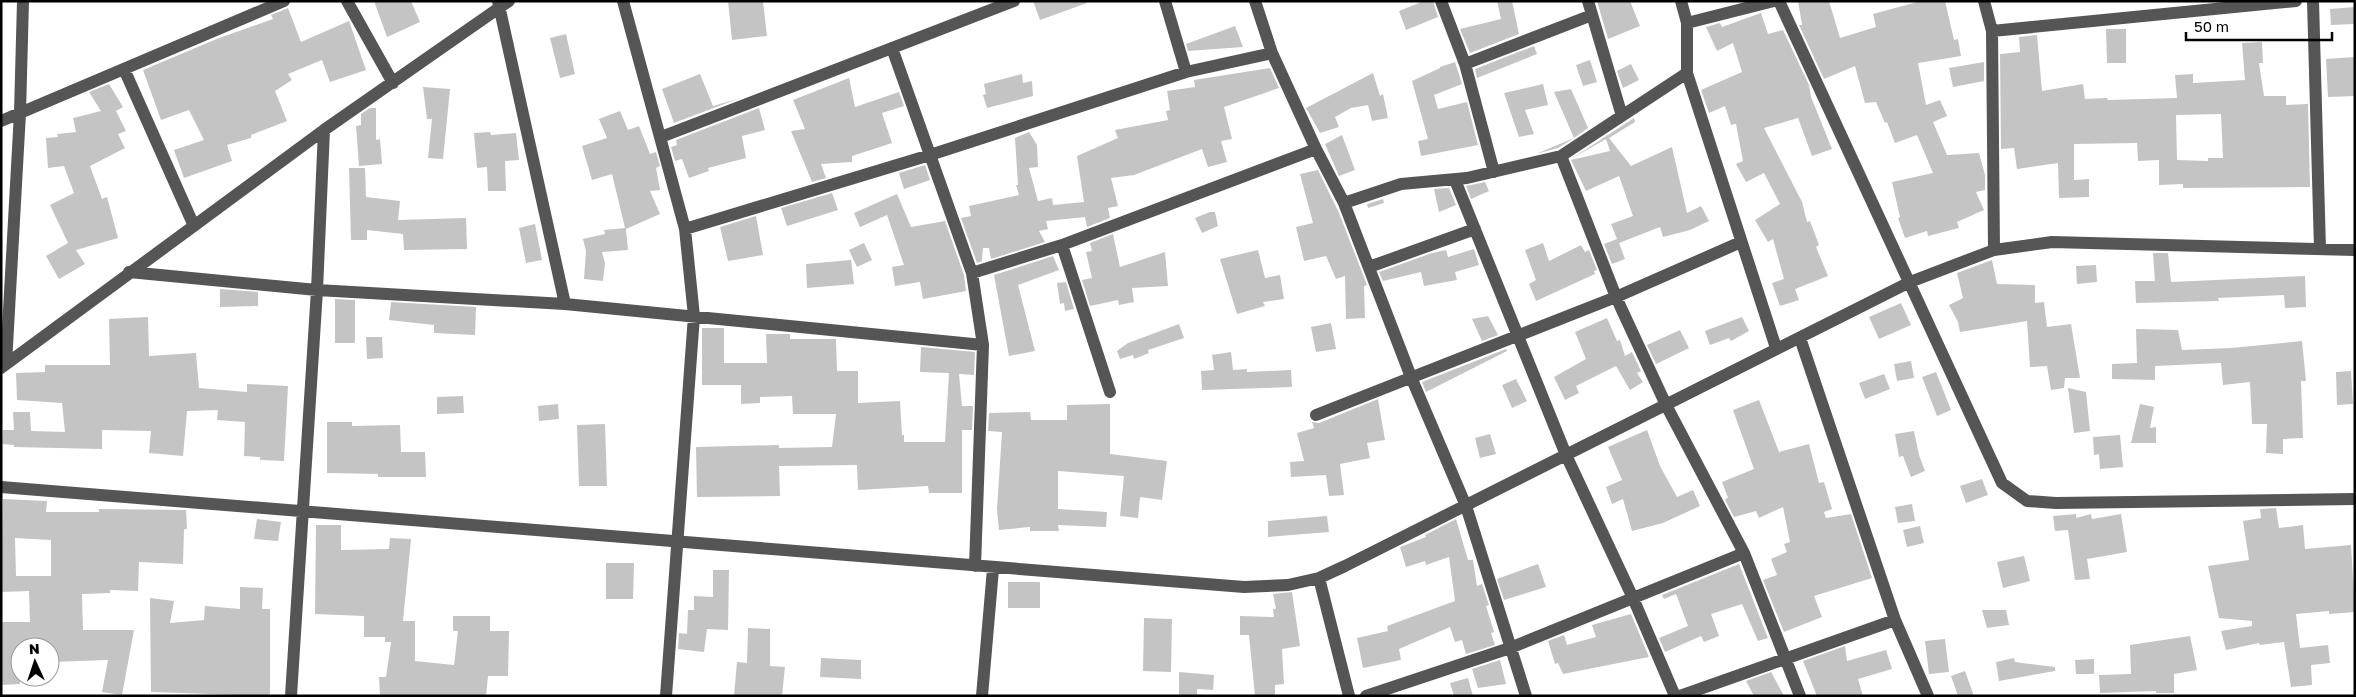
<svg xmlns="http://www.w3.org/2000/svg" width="2356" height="697" font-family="'Golos Text',sans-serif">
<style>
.building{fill:#c4c4c4;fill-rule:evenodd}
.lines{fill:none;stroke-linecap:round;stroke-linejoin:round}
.minor{stroke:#555;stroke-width:12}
</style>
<rect width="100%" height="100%" fill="#fff"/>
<path class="building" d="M374 1H411L420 22 387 37Z
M728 1H763L767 36 732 40Z
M1033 1H1087V3L1040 20Z
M1424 1H1433L1438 17 1406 30 1399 11Z
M1497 1H1512L1519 34 1470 53 1460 29 1501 19Z
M1597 1H1630L1640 26 1608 39Z
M1798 1H1829L1840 38 1876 27 1873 14 1921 1H1945L1954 40 1958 39 1961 56 1918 63 1926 105 1940 100 1947 116 1933 122 1947 155 1979 153 1985 175V190L1976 192 1984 210 1957 222 1959 228 1928 236 1927 231 1905 238 1898 218 1900 217 1892 182 1933 173 1917 135 1895 143 1887 122 1885 123 1876 102 1865 103 1855 66 1824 79 1799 25H1802Z
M2355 7V24L2331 25 2330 9Z
M288 8 301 42 349 21 366 70 330 82 322 60 288 74 292 80 275 91 287 121 251 135V138L227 145 232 161 184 178 174 150 204 140 189 110 161 120 143 70 219 38 273 19 271 15Z
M1761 13 1768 34 1783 30 1809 85 1811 97 1832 149 1812 156 1798 118 1764 128 1802 202 1807 222 1810 221 1819 245 1816 247 1828 276 1795 289 1799 300 1780 306 1772 283 1784 279 1773 239 1768 242 1755 220 1780 204 1764 173 1746 182 1736 164 1743 161 1736 124 1731 125 1725 106 1709 113 1701 90 1742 72 1733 43 1717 51 1706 27 1720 23 1722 27Z
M1235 26 1243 47 1188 51 1186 44Z
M2106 29H2126V63H2107Z
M566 34 575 74 560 78 550 38Z
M2037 35 2042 91 2083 84 2085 99 2107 98 2108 100 2177 98 2175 75 2193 74V83L2245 80 2242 43 2262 42 2263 63H2259L2264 96H2286V105L2308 104 2310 187 2183 188V184L2159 185V160L2138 161 2137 143 2074 144V180L2089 179V197L2059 198 2058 163 2017 169 2014 148 2001 149 2000 54 2020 52 2019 37ZM2221 114 2223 158H2208V161L2177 160 2176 115Z
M1534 46 1537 54 1477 78 1475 69Z
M2355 57V96L2328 97 2326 59Z
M1590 60 1597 82 1583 86 1576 65Z
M1455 62 1462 84 1434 95 1438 109 1467 102 1478 145 1421 156 1418 141 1428 139 1412 81 1440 68V67Z
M1984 62V81L1953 87 1949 68Z
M1631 64 1639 80 1623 88 1617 71Z
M1270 68 1279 88 1224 107 1232 139 1221 141 1227 162 1208 167 1202 149 1134 175 1111 178 1118 206 1108 208 1110 218 1087 227 1085 217 1046 221 1048 229 1039 231 1045 242 991 259 989 248H983L982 261 977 263 961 218 971 216 969 206 1019 195 1016 185H1018L1015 138 1029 132 1037 145 1038 167 1029 168 1038 201 1052 198 1053 205 1084 202 1077 156 1118 138 1115 130 1168 120 1166 111 1170 110 1167 91 1195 87 1194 80Z
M1373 73 1380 96 1383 94 1388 118 1372 121 1368 105 1351 108 1335 117 1339 127 1320 133 1306 108Z
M700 74 713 106 740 98 674 123 662 89Z
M1022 74 1023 83 1032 81 1033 96 987 108 983 95 986 94 984 84Z
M849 78 855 107 899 92 904 106 882 113 892 143 852 156V162L821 164 826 178 812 182 791 131 805 129 793 100Z
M109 84 123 107 116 111 126 131 118 134 125 148 90 166 102 199 107 197 118 238 76 250 85 264 59 279 46 256 68 243 50 205 74 193 64 166 48 168 46 138 58 137 57 134 76 132 73 118 101 111 89 92Z
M1543 84 1548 105 1525 110 1534 134 1519 137 1504 93Z
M423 87 450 89 443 159 428 158 432 119H427Z
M1571 89 1588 128 1574 138 1554 92Z
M370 108H376V140L380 139 382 164 359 166 356 126 361 125V114Z
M759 108 765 130 742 136 746 158 708 168 709 171 689 178 682 159 675 161 671 147 677 145 676 140Z
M620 111 628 130 639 126 650 154 656 152 660 166 656 168 660 190 650 191 660 214 626 229 628 250 602 252 605 263 603 281 584 279 586 251 583 239 605 234 604 230 625 228 612 174 592 180 582 146 607 138 599 119Z
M1634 118 1635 122 1609 138 1631 166 1672 147 1687 213 1701 206 1709 221 1690 230 1663 237 1660 227 1619 243 1625 259 1612 264 1604 244 1617 239 1611 224 1633 216 1619 176 1586 191 1571 160 1610 151 1606 139 1571 159Z
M490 132 491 135 516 133 519 160 505 161 506 191H488L487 167 477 168 474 133Z
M1342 135 1355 170 1339 176 1325 144Z
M1574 138 1558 148 1536 154Z
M925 165 930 180 904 189 899 173Z
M349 168H365L366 197 400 201 398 220 466 218 467 249 404 250 403 234 367 230V240H351Z
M1318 170 1339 213 1367 285 1364 286 1365 318 1346 319 1345 276 1336 279 1326 256 1304 261 1296 227 1313 223 1300 174Z
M1485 182 1489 191 1471 199 1466 186Z
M1449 188 1456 205 1439 212 1434 189Z
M832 193 838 210 787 226 781 208Z
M897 194 911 227 945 221 964 275 966 291 923 299 920 282 895 286 892 267 904 265 887 215 860 227 854 213Z
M1383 199 1384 203 1368 208 1367 204Z
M1210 212H1215L1218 226 1202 233 1195 218Z
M756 216 763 255 728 261 720 227Z
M535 224 542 260 526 263 519 228Z
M1113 234 1120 267 1165 252 1168 286 1132 288 1134 302 1119 305 1118 300 1090 306 1082 280 1092 278 1086 252 1092 251 1090 243Z
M864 243 872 260 857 267 849 250Z
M1543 243 1549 261 1581 245 1585 252 1589 250 1597 270 1594 271 1595 274 1536 301 1529 284 1536 280 1525 250Z
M1474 249 1479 265 1455 272 1457 280 1424 286 1421 272 1383 281 1379 272 1432 253 1446 250 1448 257Z
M1258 250 1265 278 1280 275 1284 299 1263 302 1265 306 1237 314 1220 259Z
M2153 253H2168L2171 282 2305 276 2306 307 2285 308 2284 295 2218 298 2219 301 2136 303 2135 281H2155Z
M1053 256 1059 270 1018 285 1035 351 1009 356 994 275Z
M851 260 854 284 807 288 806 264Z
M1992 260 1997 284 2035 285V303L2044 302 2047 327 2071 324 2080 378H2065L2064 388 2051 390 2047 366 2030 367 2027 321 1960 332 1958 322 1949 305 1963 298 1957 273Z
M2096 265 2097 282 2077 284 2076 266Z
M1066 282 1074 309 1065 311 1064 303 1060 304 1057 283Z
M220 289 258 292V306L220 307Z
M335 299 355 300V343H335Z
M391 302 476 307 475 335 434 333V325L389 320Z
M1901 303 1911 325 1879 339 1869 317Z
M1488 316 1498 335 1482 341 1472 319Z
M148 317 149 356 196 353 199 388 247 392V384L288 386 284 461 260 460V457L244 456 245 422 217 420 218 410 187 411 183 456 149 453 151 431 102 430V449L14 447V445L2 444 3 430H14L13 412H30L31 431 65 432 62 403 17 400 16 373 45 372V365H110L109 319Z
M1742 317 1749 331 1731 341 1729 338 1710 345 1705 331Z
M1607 318 1617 341 1620 340 1625 356 1632 352 1641 371 1637 373 1643 382 1630 390 1616 366 1576 386 1579 393 1565 400 1554 377 1586 359 1575 332Z
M1331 323 1336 349 1316 352 1311 327Z
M1179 324 1184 338 1148 350 1149 353 1134 359 1133 355 1120 359 1117 351 1128 343Z
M702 328H724V363H767L766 334H790V339H836L837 371H858V403L900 401 902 435H904V442H945L949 373 920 372 921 347 975 352 974 375 959 374 962 406H973L972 430H962V493H929L928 486 858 490 857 465 779 466 780 496 697 497 696 447 779 445V448L832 447 836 414H793L792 396 760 397V403L741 404V385H702Z
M2136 329 2178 330 2182 350 2231 348 2302 341 2306 381H2301L2303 438 2283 439V454L2266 453 2267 424H2252L2250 382 2223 385 2221 363 2155 366V380L2112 379V364L2137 363Z
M1680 330 1689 348 1656 364 1647 345Z
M366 337H382L383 358 367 359Z
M1506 349 1507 351 1426 392 1422 382Z
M1231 352 1233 370 1247 369V372L1291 370 1292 387 1202 390 1201 371 1214 370 1212 355Z
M1911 361 1914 378 1897 381 1894 364Z
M2351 371 2353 404 2337 405 2336 372Z
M1936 372 1951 410 1937 416 1922 377Z
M1884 374 1890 389 1865 399 1859 383Z
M1516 379 1527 401 1512 408 1502 385Z
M2068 388 2086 392 2090 431 2074 433Z
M463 396 464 413 437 414V397Z
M1378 399 1385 440 1367 443 1370 458 1340 464 1344 495 1329 496 1326 475 1291 477 1290 462 1304 461 1297 433 1314 428 1312 422 1319 423Z
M1759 400 1779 452 1809 444 1819 483 1824 482 1832 509 1824 512 1826 518 1851 514 1872 578 1814 596 1822 617 1784 632 1763 580 1777 575 1771 559 1787 552 1784 544 1790 542 1783 507 1759 518 1756 511 1734 517 1726 502 1725 499 1728 498 1722 482 1754 469 1733 410Z
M558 404 559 419 539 421 538 406Z
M1110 404V454L1167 461 1162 500 1140 497 1138 518 1120 516 1124 476 1058 471V509L1107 512 1106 527 1058 525 1059 531H1030V527L999 530 997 509 1002 432 988 431 989 413 1030 412 1031 420H1067V405Z
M2140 404 2154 407 2150 428 2156 427V443H2131Z
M327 422H352V426L400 425 401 452H425L426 477H378V474L327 473Z
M605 424 607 486H579L577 425Z
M1647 430 1660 466 1677 497 1693 490 1700 506 1663 523 1632 531 1623 499 1612 504 1606 487 1622 480 1608 447Z
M1914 431 1919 455 1925 471 1911 477 1903 456 1899 457 1895 434Z
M1490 434 1496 454 1480 458 1475 438Z
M2120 435 2123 467 2100 469 2099 454 2094 455 2093 437Z
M1982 479 1988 495 1966 503 1960 486Z
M3 499 47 501 46 512H99V509L186 510 187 529H184L183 564 139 562 138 591 110 590V593L82 594 83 630H134L122 695 102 692 108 660 50 662V647H20V684L1 685V622H30L29 591 1 592ZM15 538 51 540V576H16Z
M1912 504 1915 521 1898 523 1895 507Z
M2276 508 2279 528 2303 525 2305 549 2351 545 2355 612 2329 614V611L2296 614 2300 648 2328 645 2330 663 2311 665 2312 685 2291 687 2284 642 2260 645 2259 643 2226 650 2221 631 2252 626V621L2219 618 2208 566 2249 560 2243 521 2261 518 2260 509Z
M2076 514V518L2091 514 2092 519 2121 514 2127 552 2087 559 2090 579 2075 580 2068 530 2055 531 2053 516Z
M1327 516 1329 532 1268 537V521Z
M257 519 281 522 278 541 254 539Z
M1456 519 1468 560H1473L1477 586 1482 584 1489 605 1486 606 1494 632 1491 633 1495 645 1466 654 1462 640 1455 642 1450 627 1399 649 1401 660 1363 668 1357 638 1388 631 1387 626 1455 601 1449 557 1426 565 1425 561 1406 567 1400 547 1426 537 1425 535Z
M316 525H341V550L389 549 390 538 411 539 403 621H415V661L454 665 458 631H453V616H490V631H509L508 676H488L486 696H380L379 677H386L391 642H385V637H364V616L315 614Z
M1920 526 1924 543 1907 547 1903 530Z
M2024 556 2030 581 2003 588 1997 562Z
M606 563H634L633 599H606Z
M1538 564 1546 587 1504 600 1497 579Z
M1739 564 1768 638 1758 641 1742 604 1711 614 1719 636 1704 642 1701 636 1665 652 1659 638 1688 626 1676 594 1664 599 1662 595Z
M713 570H729L728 630 707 629 704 652 678 649 679 633 687 634 688 610H694V596L713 597Z
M1008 582H1040V608H1008Z
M240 587 263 588 262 609H270V696L151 692 150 598 174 601 170 623 204 620 205 606 240 609Z
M1292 592 1300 646 1282 649 1284 684 1275 685V696H1255L1249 635H1240V616L1274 617 1273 609H1276L1273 594Z
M1982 610H2006L2009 625 1987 628Z
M1631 614 1649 657 1563 674 1558 663 1555 664 1548 641 1564 635 1567 645 1596 637 1592 625Z
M1144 618 1172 619 1171 672 1143 671Z
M748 628 770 629V666L785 667 782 696H734L737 662 747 663Z
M2190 636 2197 670 2174 674V693H2156V691L2100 693 2099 675 2131 674 2130 645Z
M1945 639 1949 672 1929 674 1925 641Z
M1845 646 1847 661 1886 650 1892 669 1858 679 1863 696H1817L1803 661Z
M821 658 861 660V679L820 677Z
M2014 658 2015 662 2055 667V671L1999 681 1996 662Z
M2094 659V674H2076L2075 660Z
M1500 660 1506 684 1478 688 1472 669Z
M1965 671 1974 696H1958L1951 676Z
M1179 672 1214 675 1213 690 1197 689V696H1179Z
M1771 672 1784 696H1754L1746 681Z
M1468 678 1473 696H1454L1450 683Z"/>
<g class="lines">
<path class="minor" d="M347 1 393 83
M498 1 565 304
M623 1 685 229 694 316 666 696
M1165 1 1186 72
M1255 1 1272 53 1316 149 1344 203 1411 377 1466 506 1526 696
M1441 1 1465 64 1494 172
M1588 1 1622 116
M1681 1 1687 23V73L1776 348
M1779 1 2002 483 2027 501 2056 503 2355 499
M1984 1 1992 31 1994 250
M2313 1 2320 249
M1687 23 1774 1
M1992 31 2296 1
M892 48 972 273 983 345 975 566
M1465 64 1592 15
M124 69 194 226
M1 121 284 1
M661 137 1014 1
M1561 156 1616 297 1666 405 1744 553 1800 696
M1455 180 1566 455 1633 598 1675 696
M1344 203 1401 184 1467 178 1561 156 1687 73
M685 229 930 155 1186 72 1272 53
M1062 245 1110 392
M1369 267 1475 229
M129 272 317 290 565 304 983 345
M972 273 1062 245 1316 149
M1800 338 1895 620 1928 696
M6 364 20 113 23 1
M1 368 324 130 509 1
M1316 415 1616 297 1741 242
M1 487 1244 587 1288 585 1319 578 1345 566 1910 282 1994 250 2052 242 2355 250
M1319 578 1349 696
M291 696 317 290 324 130
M982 696 993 569
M1366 696 1510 648 1744 553
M1680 696 1895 620"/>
</g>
<rect width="2356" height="697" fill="none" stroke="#000000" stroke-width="5"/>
<g transform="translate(35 662) rotate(357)"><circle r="24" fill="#ffffff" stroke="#999999"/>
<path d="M0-4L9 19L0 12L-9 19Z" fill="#000000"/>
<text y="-8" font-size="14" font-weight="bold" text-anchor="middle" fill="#000000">N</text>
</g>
<path d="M2186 32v8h146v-8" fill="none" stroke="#000000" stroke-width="2.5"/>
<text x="2194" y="32" font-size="15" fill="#000000" stroke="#ffffff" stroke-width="4" paint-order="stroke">50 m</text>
</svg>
